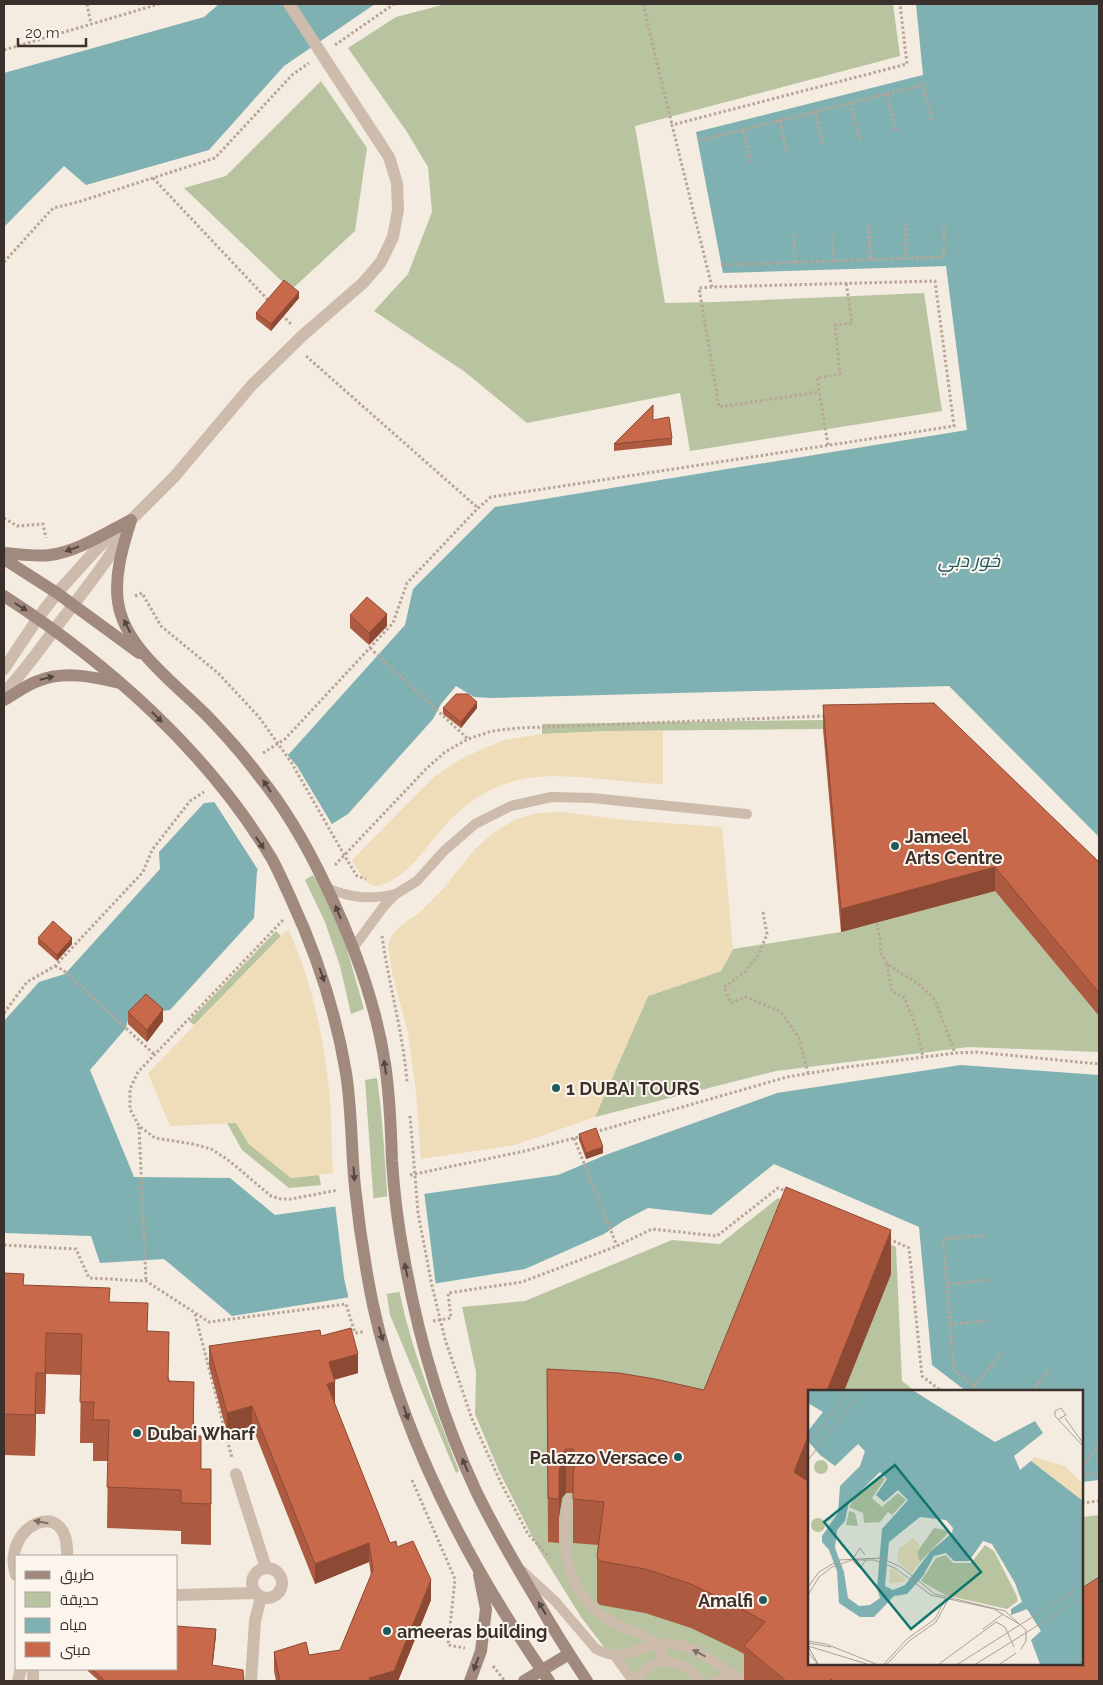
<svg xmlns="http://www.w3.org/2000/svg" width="1103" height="1685" font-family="Raleway,Cairo,sans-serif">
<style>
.green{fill:#b8c4a0}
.sand{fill:#efdcb8}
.water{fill:#7fb0b2}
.pier{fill:#f4ebe1}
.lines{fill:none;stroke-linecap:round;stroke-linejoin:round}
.path{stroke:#b9a596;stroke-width:3;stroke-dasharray:2.5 2.5;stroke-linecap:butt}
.lane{stroke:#cdbbac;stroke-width:10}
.street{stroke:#cdbbac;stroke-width:12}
.secondary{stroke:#a18a7d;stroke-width:12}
.wall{fill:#ac5a40}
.shaded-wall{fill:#8c4a34}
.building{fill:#c8694b;stroke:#8c4a34}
.oneway{fill:#544640}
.oneway2{fill:#7d6f65}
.poi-dot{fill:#1f5a5e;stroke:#fbf5ee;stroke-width:2}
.labels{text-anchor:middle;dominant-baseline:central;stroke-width:4;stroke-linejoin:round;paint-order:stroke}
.poi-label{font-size:18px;font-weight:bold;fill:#3b302b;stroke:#fbf5ee;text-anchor:start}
.water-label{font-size:19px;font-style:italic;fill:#1f5a5e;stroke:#fbf5ee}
.inset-road{fill:none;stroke:#aaa098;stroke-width:1}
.view{fill:#0f766e;fill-opacity:0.15;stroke:#0f766e;stroke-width:2.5}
.inset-edge{fill:none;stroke:#3b302b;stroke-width:2.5}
</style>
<rect width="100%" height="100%" fill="#f4ebe1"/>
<path class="green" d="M446 4H893L900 56 635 126 665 303 717 302 924 293 942 411 690 451 680 393 527 423 465 372 374 311 408 274 432 212 428 167 407 132 348 48 396 17Z
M321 81 367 148 355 231 291 290 184 188 226 176Z
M823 720V729L610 731 542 734V724Z
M313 875 332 904 341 928 364 1009 351 1014 340 966 325 922 305 880Z
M995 891 1099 1016V1052L969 1047 776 1071 595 1117 648 996 721 971 733 949 841 932Z
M276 931 281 936 194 1025 189 1021Z
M377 1078C386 1139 385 1200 394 1260 404 1334 433 1402 459 1471L456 1473 390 1315 375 1221 365 1080Z
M227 1123H236L249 1144 291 1178 319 1175 321 1185 289 1188 242 1150Z
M778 1198 896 1247 902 1381 915 1391H809V1664H1082V1517L1099 1515V1681H630L581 1617 538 1548 499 1471 475 1414 476 1372 462 1307 525 1301 672 1240 720 1244Z"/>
<path class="sand" d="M610 731H663V784C621 783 569 772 529 778 499 782 470 799 450 820 428 842 412 875 381 885 367 890 358 871 352 860L434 777 462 758 504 740 542 734Z
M563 812 623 820 722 827 733 949 721 971 648 996 595 1117 515 1145 421 1159 416 1092 408 1033 392 972 388 945 392 935 404 923 419 913 444 888 475 849 493 833 516 819 538 813Z
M288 929C310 976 322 1029 328 1081 332 1111 331 1142 333 1173L291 1178 249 1144 236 1123 170 1126 148 1073Z"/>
<path class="water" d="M219 4H375L284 66 209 150 86 185 64 166 4 227V73L204 17Z
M916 4H1099V837L949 686 491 698 474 697 456 686 441 704 433 719 348 814 257 871 254 918 170 1010 129 1015 126 1028 90 1070 134 1177 230 1178 275 1215 558 1175 608 1154 777 1093 961 1065 1099 1075V1480L1082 1482V1391H966L932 1365 919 1227 774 1164 711 1215 648 1208 623 1221 604 1234 525 1269 232 1316 164 1259 100 1263 91 1236 4 1233V1021L39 982 65 974 160 869 159 852 204 803 215 802 289 754 405 625 413 589 495 507 967 430 946 266 723 273 696 132 923 75Z"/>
<path class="pier" d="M286 753 297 766 333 826 260 873 213 800Z
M424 1191 436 1286 349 1300 344 1278 335 1204Z"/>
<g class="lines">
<path class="path" d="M87 4 91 24
M643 4 672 125
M335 45 394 4
M4 50 159 4
M887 94 896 131
M850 103 860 140
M815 112 823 144
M780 121 787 154
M743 131 751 162
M698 141 923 85 932 121
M153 178 269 301
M906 223V259
M869 226 870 261
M832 234 833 262
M794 235 795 264
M4 262 53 208 78 202 215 158 292 75 309 63
M721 265 944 257V224
M712 287 699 288 719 407 819 392
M282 315 292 325
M306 356 478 508
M828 445 817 378 840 374 835 325 852 323 846 282
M4 518 17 526 43 524 46 538
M135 596 142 593 161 626 218 673 259 717 291 762 350 865 357 876 366 879
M370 648 468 739
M263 753 285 739 393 623 407 583 478 508 491 497 954 426 935 281 712 287 672 125 907 64 900 4
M335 865 426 769 445 752 468 739 492 731 518 728 826 716
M763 912 767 934 759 954 744 973 724 987 731 1003 746 997 781 1012 799 1038 808 1073
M876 918 880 940 881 953 887 964 920 985 935 1000 955 1053
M283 920 138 1072 130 1089V1109L139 1126 155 1138 193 1144 211 1149 227 1159 271 1196 281 1199H291L338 1190
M382 936C389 985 403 1033 407 1082
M887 964 892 992 904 997 917 1029 923 1057
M55 966 63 970 155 1055
M4 1013 27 982 55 966 143 872 152 850 190 801 204 792
M410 1116 418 1213 432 1286 445 1339 472 1419 501 1483 528 1534 550 1558
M139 1127 146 1281
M595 1132 787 1077 847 1067 955 1053 976 1052 1099 1064
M574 1138 617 1246
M410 1175 525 1151 582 1136
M889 1239 909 1248 922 1376 941 1391
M4 1245 76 1249 89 1278 146 1281 209 1322 346 1304 355 1333 363 1332
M947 1284 991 1280
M195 1314 232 1458
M433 1321 451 1318 448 1293 522 1282 617 1246 652 1229 717 1236 778 1188 788 1192
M950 1324 987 1321
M974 1386 1003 1352
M980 1391 954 1370 943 1239 987 1235
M1032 1391 1049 1370
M1082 1467 1098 1446
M1082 1473 1085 1475 1099 1474
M412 1480 455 1579 448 1645 465 1648
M1082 1503 1099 1501
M493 1666 505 1681"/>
<path class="lane" d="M327 888C351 898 370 900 395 894
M353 948 384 906 396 894 417 881 444 851 475 824 511 806 551 797 592 798 747 814
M569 1499C559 1549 567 1601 618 1625 639 1635 657 1634 664 1661
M521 1570 555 1601 596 1649C628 1666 639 1641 671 1644 698 1646 719 1665 740 1680
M615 1656 633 1681
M635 1681C654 1653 680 1657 701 1681
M715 1681 727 1677 738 1679"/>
<path class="street" d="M4 669 38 618 57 593 94 552 113 533 131 520 175 476 251 386 302 336 363 283 381 262 393 237 398 210 397 183 389 157 289 4
M4 693C26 670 44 643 64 617 86 588 109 560 126 529
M236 1474 266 1568
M252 1583a15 15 0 1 1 30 0a15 15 0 1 1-30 0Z
M16 1575C0 1526 70 1493 67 1556
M176 1595 255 1593
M18 1681 21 1669
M33 1681V1669
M251 1681 255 1621 261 1597"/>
<path class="secondary" d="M131 520C123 546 114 574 118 602 125 651 181 687 213 722 229 739 245 757 259 776 286 809 308 848 326 886 353 942 376 1003 385 1064 390 1096 391 1128 392 1161 394 1193 398 1225 404 1257 418 1337 442 1418 476 1491 494 1528 515 1564 536 1599 552 1627 569 1654 587 1681
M4 553C19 554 35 557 50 555 79 551 105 533 131 520
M4 559 57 593 139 653
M4 596C108 663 208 752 272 859 279 872 285 886 291 899 317 955 336 1013 346 1073 352 1111 351 1149 355 1187 359 1227 365 1266 373 1305 402 1439 472 1570 549 1681
M4 700C15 694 26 685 38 681 64 670 94 677 120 683
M470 1681 481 1651 486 1609 479 1575
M524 1681 569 1654"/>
</g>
<path class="wall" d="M299 298 271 331 256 319V313Z
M653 420 672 438V445L614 451V444Z
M350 615 387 626 369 645 350 628Z
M823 705 1099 862V1016L995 891 841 932 823 729Z
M443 708H477L461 728 443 714Z
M38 938 72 944 57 961 38 944Z
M128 1012 163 1021 147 1042 128 1024Z
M579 1134 603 1153 586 1159 579 1140Z
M4 1273 24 1285 110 1302 148 1331 194 1436 201 1469H211V1545L181 1544V1531L107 1528 108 1461H93V1443H80L81 1375 46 1374 45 1414H36L35 1456 4 1455Z
M891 1274 844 1391H809L808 1481 809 1664 1099 1681H744V1654L735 1649 691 1628 645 1613 600 1605 597 1602V1557L598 1545 573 1543V1493H566L562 1498 559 1517V1543L548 1542 547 1369 704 1390Z
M321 1336 358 1373 334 1380V1402L390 1543 397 1547 431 1600 398 1681H276L274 1671V1652L309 1655 340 1650 371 1575 369 1562 315 1584 252 1426 227 1433 209 1366V1346Z
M176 1626 216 1635 212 1666 244 1681H99L88 1671V1669H176Z"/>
<path class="shaded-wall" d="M299 292V298L271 331V324Z
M387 614V626L369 645V633Z
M477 702V708L461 728V722Z
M995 867V891L841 932V909Z
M72 938V944L57 961V955Z
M163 1009V1021L147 1042V1030Z
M603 1147V1153L586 1159V1153Z
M891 1230V1274L844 1391H827Z
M46 1333V1374L45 1414V1373Z
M358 1354V1373L329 1381V1362Z
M36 1373V1414L35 1456V1415Z
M194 1382V1422L193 1477V1436Z
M335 1382V1402L327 1404V1384Z
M252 1406V1426L227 1433V1413Z
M809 1434V1479L794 1517V1472Z
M566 1449V1493L562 1498 559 1517V1543V1473L562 1454Z
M369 1543V1562L315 1584V1564Z
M431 1580V1600L398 1681H369V1678Z
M216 1629V1635L212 1672V1665Z"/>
<path class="building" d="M284 280 299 292 271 324 256 313Z
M653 405V420L669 417 672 438 614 444Z
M367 597 387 614 369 633 350 615Z
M456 694H468L477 702 461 722 443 708Z
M934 703 1099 862V993L995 867 841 909 823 705Z
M53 921 72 938 57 955 38 938Z
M146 994 163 1009 147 1030 128 1012Z
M596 1128 603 1147 586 1153 579 1134Z
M786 1187 891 1230 827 1391H809V1434L794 1472 809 1482V1664H1082V1588L1099 1577V1681H834L831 1679 829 1681H786L744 1646 765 1622 735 1605 691 1584 645 1569 600 1561 597 1557 604 1502 573 1499V1474L576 1455 573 1449H566L562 1454 559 1473V1499L548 1498 547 1369 619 1373 655 1379 704 1390Z
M4 1273 24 1274 23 1285 110 1288 109 1302 148 1303 147 1331 169 1332 168 1381 194 1382 193 1436H201V1469H211V1504L181 1503V1490L107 1487 109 1420H93L94 1402H80L82 1334 46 1333 45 1373H36L35 1415 4 1414Z
M351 1328 358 1354 329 1362 335 1382 327 1384 390 1543 396 1541 397 1547 413 1541 431 1580 394 1671 369 1678 370 1681H280L274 1652 306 1642 309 1655 340 1650 373 1570 369 1543 315 1564 252 1406 227 1413 209 1346 320 1330 321 1336Z
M176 1620V1626L216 1629 212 1665 243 1670 244 1681H105L92 1669H176Z"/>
<defs><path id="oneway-solid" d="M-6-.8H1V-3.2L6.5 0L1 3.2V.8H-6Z" transform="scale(1.25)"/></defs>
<g class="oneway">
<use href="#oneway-solid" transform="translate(72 549) rotate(161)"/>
<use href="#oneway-solid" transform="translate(21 607) rotate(32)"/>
<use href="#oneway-solid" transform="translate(127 626) rotate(-116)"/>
<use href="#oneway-solid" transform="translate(47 678) rotate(-14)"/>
<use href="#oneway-solid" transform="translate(157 717) rotate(45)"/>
<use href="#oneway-solid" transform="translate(267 786) rotate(-123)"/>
<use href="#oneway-solid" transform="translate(260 843) rotate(56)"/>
<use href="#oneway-solid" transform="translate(338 912) rotate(-113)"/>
<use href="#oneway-solid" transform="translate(322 975) rotate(71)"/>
<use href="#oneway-solid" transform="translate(385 1067) rotate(-98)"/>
<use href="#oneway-solid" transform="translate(354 1174) rotate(86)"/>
<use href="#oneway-solid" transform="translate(406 1270) rotate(-102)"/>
<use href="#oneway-solid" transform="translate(381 1334) rotate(74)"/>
<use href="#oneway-solid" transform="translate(406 1413) rotate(71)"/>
<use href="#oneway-solid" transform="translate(465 1465) rotate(-113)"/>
<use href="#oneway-solid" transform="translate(542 1608) rotate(-121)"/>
<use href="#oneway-solid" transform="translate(476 1664) rotate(110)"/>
</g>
<g class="oneway2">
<use href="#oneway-solid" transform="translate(41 1522) rotate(-170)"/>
<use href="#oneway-solid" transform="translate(699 1653) rotate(-152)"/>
</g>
<g class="poi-dot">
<circle cx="895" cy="846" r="5"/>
<circle cx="556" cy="1088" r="5"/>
<circle cx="137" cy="1433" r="5"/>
<circle cx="678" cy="1457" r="5"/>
<circle cx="763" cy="1600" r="5"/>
<circle cx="387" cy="1631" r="5"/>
</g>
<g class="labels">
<g class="poi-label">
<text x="905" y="836">Jameel<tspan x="905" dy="21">Arts Centre</tspan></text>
<text x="566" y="1088">1 DUBAI TOURS</text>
<text x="147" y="1433">Dubai Wharf</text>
<text x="668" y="1457" text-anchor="end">Palazzo Versace</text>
<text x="753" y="1600" text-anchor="end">Amalfi</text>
<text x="397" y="1631">ameeras building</text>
</g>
<g class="water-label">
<text x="969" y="560">خور دبي</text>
</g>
</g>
<g transform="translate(808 1390)">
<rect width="275" height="275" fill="#f4ebe1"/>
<path d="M6 77a7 7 0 1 1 14 0a7 7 0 1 1-14 0ZM72 85 77 89 64 108 74 117 90 103 98 110 84 125 80 122 72 132 56 133 55 123 41 117 50 103ZM41 121 47 123 50 136 38 135ZM3 135a7 7 0 1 1 14 0a7 7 0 1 1-14 0ZM126 138 142 141 112 172 109 162ZM177 155 186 161 208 204 210 211 199 219 137 205 113 191 128 168 138 165 145 173H163Z" fill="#b8c4a0"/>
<path d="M226 67 257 76 275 94V111L223 71ZM105 148 112 155 109 162 112 172 103 184 89 171 91 158ZM83 176 98 190 96 192 81 193Z" fill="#efdcb8"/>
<path d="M0 1H106L187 52 227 31 235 43 206 66 212 80 223 71 275 111V274H232L223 250 233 241 219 219 203 225V219L214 212 207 193 184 154 175 151 161 171H146L138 163 126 166 115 186 99 204 86 206 66 227H52L31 213 29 181 21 160 14 152V146L30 123 32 96 52 76 57 61 50 54 27 76 12 65 0 51V41L15 22 0 13ZM72 82 79 89 68 105 76 112 90 100 100 110 74 139 69 198 72 208 62 215 51 216 40 208 36 182 27 158 29 140 37 131 41 112ZM112 127 138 130 145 138 144 143 122 162 97 195 85 200 77 196 81 152Z" fill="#7fb0b2" fill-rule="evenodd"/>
<path class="inset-road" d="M257 28 275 53M251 29 258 25 253 18 247 21V26L275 56M0 53 41 1M0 70 54 1M46 167 52 158 57 165M45 171 52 178 58 170M0 197 11 182 31 170 73 168 93 177 127 204 197 221 218 240V251L213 259M0 205 11 187 24 177 44 170H66L87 178 123 205 186 219 211 234M175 239 195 224M0 251 18 254 68 274M0 253 23 257M0 256 59 274M0 256 10 274M0 262 9 273 7 274M76 274 99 249 127 229 137 209M79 274 101 251 128 232 140 210M131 274 188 232 197 237 206 257M150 274 275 195M168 274 275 207M192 274 208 263"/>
<path class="view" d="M87 75 173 182 103 239 16 132Z"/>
<rect width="275" height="275" class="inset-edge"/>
</g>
<rect width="1103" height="1685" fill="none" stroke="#3b302b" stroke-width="10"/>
<rect x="15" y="1555" width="162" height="115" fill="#fbf5ee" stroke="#aea6a0"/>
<rect x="25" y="1571" width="25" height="8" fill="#a18a7d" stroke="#aea6a0"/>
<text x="60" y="1580" font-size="15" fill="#3b302b">طريق</text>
<rect x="25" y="1592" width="25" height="15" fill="#b8c4a0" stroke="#aea6a0"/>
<text x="60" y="1605" font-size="15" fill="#3b302b">حديقة</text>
<rect x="25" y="1618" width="25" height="15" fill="#7fb0b2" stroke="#aea6a0"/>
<text x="60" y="1630" font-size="15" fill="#3b302b">مياه</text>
<rect x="25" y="1642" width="25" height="15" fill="#c8694b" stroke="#aea6a0"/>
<text x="60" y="1655" font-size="15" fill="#3b302b">مبنى</text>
<path d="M18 38v8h68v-8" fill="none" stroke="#3b302b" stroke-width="2.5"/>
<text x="25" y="38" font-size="15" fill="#3b302b" stroke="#fbf5ee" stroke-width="4" paint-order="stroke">20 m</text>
</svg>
